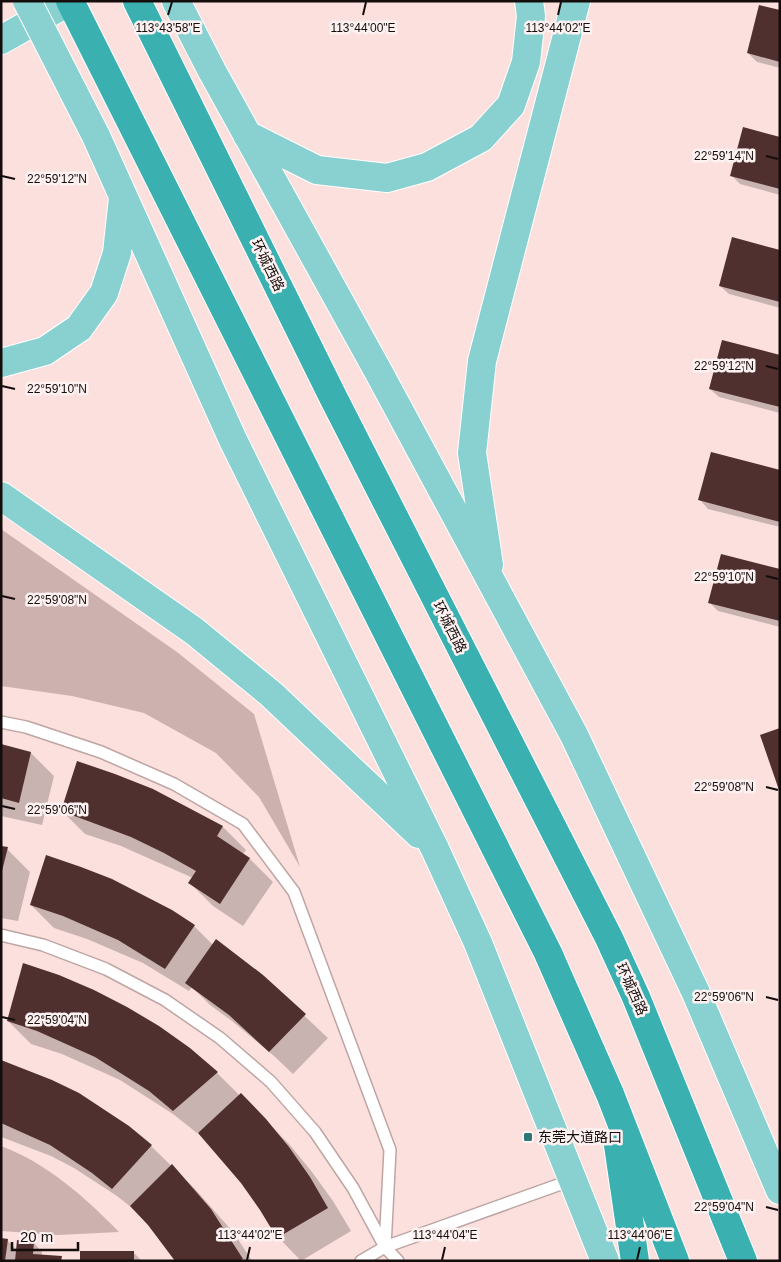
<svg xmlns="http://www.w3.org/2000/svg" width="781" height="1262" font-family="Arial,'Noto Sans SC',sans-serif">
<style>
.green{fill:#ccb1af}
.shadow{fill:#0003}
.building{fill:#4f302e}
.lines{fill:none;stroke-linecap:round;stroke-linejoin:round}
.lane-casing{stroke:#bea5a3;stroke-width:14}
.primary-casing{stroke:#fff;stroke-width:30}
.highway-casing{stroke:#fff;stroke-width:30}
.lane{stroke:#fff;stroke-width:11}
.primary{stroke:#89d0d0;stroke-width:28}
.highway{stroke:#3bb0b0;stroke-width:28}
.primary-bridge-casing{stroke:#fff;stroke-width:30;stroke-linecap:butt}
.primary-bridge{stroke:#89d0d0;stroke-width:28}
.ticks{fill:none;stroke:#150d0c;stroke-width:2}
.poi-dot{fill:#2e7777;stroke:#fdf2f1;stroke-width:2}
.labels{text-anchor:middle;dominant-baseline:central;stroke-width:5;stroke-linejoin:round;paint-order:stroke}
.street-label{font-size:14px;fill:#150d0c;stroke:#fdf2f1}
.poi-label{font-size:14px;fill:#150d0c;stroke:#fdf2f1;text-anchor:start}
.ticks-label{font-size:12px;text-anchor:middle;fill:#150d0c;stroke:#fdf2f1;stroke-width:5;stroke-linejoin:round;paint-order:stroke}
</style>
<rect width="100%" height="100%" fill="#fbe0de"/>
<path class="green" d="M1 529 177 652 254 714 300 867 259 797 216 753 144 713 72 696 1 686Z
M1 1146C47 1163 86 1198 119 1232L58 1235 1 1231Z"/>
<path class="shadow" d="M780 11V68L757 62 748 53Z
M780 138V195L740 184 732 176Z
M780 251V308L729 294 720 286Z
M780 357V413L719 397 710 389Z
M780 471V527L708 509 700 500Z
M780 571V627L718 611 709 602Z
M1 745 31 753 54 776 42 825 1 816Z
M152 790 223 827 246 850 243 854 250 859 273 882 243 926 213 906 190 883 193 878 121 846 85 834 62 811Z
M1 847 7 849 30 872 18 921 1 918Z
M31 905 194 926 213 945 262 976 328 1038 293 1074 274 1056 232 1021 210 1005 192 987 189 991 143 963 87 939 54 928Z
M8 1021 189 1049 217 1073 289 1144 312 1172 333 1201 351 1231 301 1261 278 1237 261 1209 221 1157 199 1132 197 1133 173 1114 120 1080 62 1054 31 1044Z
M1 1062 151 1146 195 1189 234 1233 252 1261H176L165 1245 136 1211 117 1196 74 1168 51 1156 4 1138 1 1136Z
M7 1240 17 1250 34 1243 42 1252V1256L61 1258 64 1261H1Z
M133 1252 142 1261H82Z"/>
<path class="building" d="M759 5 780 10V62L747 53Z
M743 127 780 137V189L730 176Z
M732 237 780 250V302L719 286Z
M722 340 780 355V407L709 389Z
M711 452 780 470V522L698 500Z
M721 554 780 569V621L708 603Z
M780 728V790H779L760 735Z
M1 744 31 752 19 803 1 798Z
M77 761 115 774 153 789 223 826 217 836 250 858 220 904 188 883 196 871 164 853 131 837 61 811Z
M1 846 8 847 2 871H1Z
M46 855 81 867 112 879 172 910 195 925 165 969 118 940 63 916 30 905Z
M216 939 263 975 306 1014 269 1052 229 1015 185 983Z
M23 963 59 975 94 990 127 1007 159 1026 190 1048 218 1072 173 1111 149 1091 95 1057 37 1031 7 1021Z
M1 1060 52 1080 79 1093 129 1126 152 1145 112 1189 92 1173 50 1145 1 1123Z
M241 1093 266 1119 289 1147 310 1177 328 1208 277 1238 260 1210 241 1183 198 1133Z
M172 1164 211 1209 243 1259 239 1261H175L148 1225 130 1206Z
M1 1238 8 1239 5 1261H1Z
M17 1240 34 1242 33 1254 62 1256 61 1261H15Z
M80 1251H134V1261H80Z"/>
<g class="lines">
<defs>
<path id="lane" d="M1 722 26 727 101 752 174 784 243 824 294 892 390 1150 385 1247
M1 935 43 945 106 969 165 1000 220 1038 271 1082 315 1132 353 1188 385 1247 398 1261
M361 1261 385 1247 572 1180"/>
<path id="primary" d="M176 1 212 71 378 371 574 735 696 993 780 1190
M1 40 70 1
M247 135 317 170 387 178 427 167 481 138 511 105 526 62 531 16 529 1
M96 136 233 440 435 849 478 943 605 1261
M1 363 45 351 79 328 104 293 117 253 123 198
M1 496 194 631 271 694 419 834
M489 565 472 453 482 361 576 1"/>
<path id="highway" d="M70 1 548 953 610 1094 675 1261
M137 1 333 397 609 938 636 997 743 1261
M618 1145 635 1261"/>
</defs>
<use href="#lane" class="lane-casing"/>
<use href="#primary" class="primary-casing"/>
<use href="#highway" class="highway-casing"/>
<use href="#lane" class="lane"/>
<use href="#primary" class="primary"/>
<use href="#highway" class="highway"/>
<defs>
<path id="primary-bridge" d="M27 1 96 136"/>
</defs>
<use href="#primary-bridge" class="primary-bridge-casing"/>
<use href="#primary-bridge" class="primary-bridge"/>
</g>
<path class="ticks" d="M168 15 172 2M363 15 366 2M558 15 561 2M766 156 778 159M2 176 15 179M766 366 778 369M2 386 15 389M766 576 778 579M2 596 15 599M766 787 778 790M2 806 15 809M766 997 778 1000M2 1017 15 1020M766 1207 778 1210M247 1260 250 1247M442 1260 445 1247M637 1260 640 1247"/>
<rect class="poi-dot" x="523" y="1132" width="10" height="10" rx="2.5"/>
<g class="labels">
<g class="street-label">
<text transform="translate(268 265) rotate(64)">环城西路</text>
<text transform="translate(450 627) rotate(63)">环城西路</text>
<text transform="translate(632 989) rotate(66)">环城西路</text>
</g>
<g class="poi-label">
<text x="538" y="1137">东莞大道路口</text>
</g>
</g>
<g class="ticks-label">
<text x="168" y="32">113°43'58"E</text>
<text x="363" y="32">113°44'00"E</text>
<text x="558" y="32">113°44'02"E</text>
<text x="724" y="160">22°59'14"N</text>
<text x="57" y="183">22°59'12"N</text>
<text x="724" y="370">22°59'12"N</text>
<text x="57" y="393">22°59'10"N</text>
<text x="724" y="581">22°59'10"N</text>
<text x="57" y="604">22°59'08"N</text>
<text x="724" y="791">22°59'08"N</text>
<text x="57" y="814">22°59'06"N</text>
<text x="724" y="1001">22°59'06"N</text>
<text x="57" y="1024">22°59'04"N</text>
<text x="724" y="1211">22°59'04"N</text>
<text x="250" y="1239">113°44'02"E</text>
<text x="445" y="1239">113°44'04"E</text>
<text x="640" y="1239">113°44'06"E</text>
</g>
<rect width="781" height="1262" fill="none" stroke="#150d0c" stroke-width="5"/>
<path d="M12 1242v8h66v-8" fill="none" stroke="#150d0c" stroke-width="2.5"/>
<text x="20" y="1242" font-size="15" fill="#150d0c" stroke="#fdf2f1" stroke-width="4" paint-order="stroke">20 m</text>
</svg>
